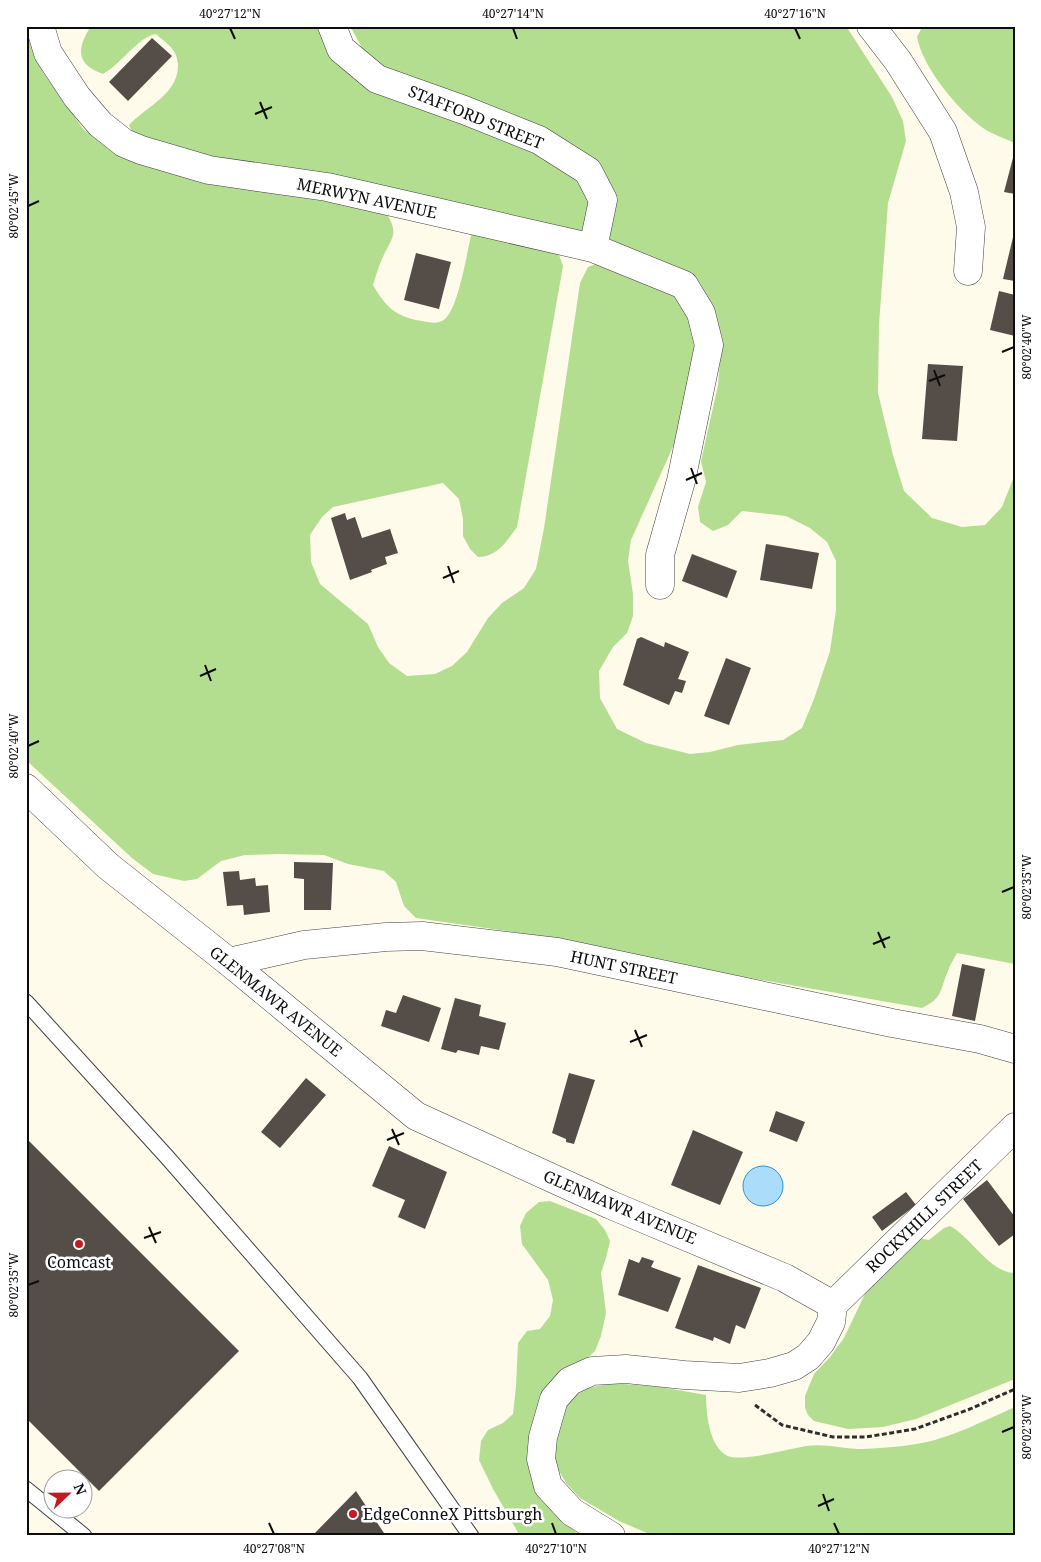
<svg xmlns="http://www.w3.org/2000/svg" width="1041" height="1562" font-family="'Noto Serif',serif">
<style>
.forest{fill:#b3de90}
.water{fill:#abddfb;stroke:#2d93d7}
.building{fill:#554d48}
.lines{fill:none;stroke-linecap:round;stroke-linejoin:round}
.lane-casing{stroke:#3f3f3f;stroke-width:17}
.street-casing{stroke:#3f3f3f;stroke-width:29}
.path{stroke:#2e2e2e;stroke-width:3;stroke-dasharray:5 2.5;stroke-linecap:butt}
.lane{stroke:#fff;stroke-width:15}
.street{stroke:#fff;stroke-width:28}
.ticks{fill:none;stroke:#0c0c0c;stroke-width:2}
.poi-dot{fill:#c61a23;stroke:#fff;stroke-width:2}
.labels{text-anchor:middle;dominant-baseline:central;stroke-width:5;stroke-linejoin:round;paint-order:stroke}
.street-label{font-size:16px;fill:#0c0c0c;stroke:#fff}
.poi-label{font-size:16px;fill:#0c0c0c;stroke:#fff}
.neatline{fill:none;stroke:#0c0c0c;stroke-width:2}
.ticks-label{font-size:12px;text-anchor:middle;fill:#0c0c0c}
</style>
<rect width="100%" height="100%" fill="#fffbeb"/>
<path class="forest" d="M91 26H321L332 53 503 131 582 175 593 195 587 239 210 163 134 137 129 125C147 106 179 94 178 64 177 61 177 56 175 53 172 46 162 40 156 34 139 36 120 65 103 74 75 64 77 48 91 26Z
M350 26H846L892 97 903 121 906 141 888 203 879 324 878 393 893 455 904 491 932 518 962 527 985 525 1002 507 1015 474V964L957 953C954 959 950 964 948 971 939 991 944 997 922 1008L716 972 569 940 416 918 404 906 396 882 384 871 348 864 324 855 278 854 245 855 221 861 197 879 184 881 153 874 132 858 26 760V33L44 74 84 130 120 154 384 209C400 235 393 234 382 259 378 267 376 276 373 285 384 304 393 315 416 320 425 321 437 326 445 319 459 307 467 251 472 231L557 249 563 266 517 527C506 542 498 556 478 557L470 549 463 536V519L459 499 443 483 333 507 322 517 310 535 311 562 320 584 368 624 378 647 389 663 407 676 435 674 452 666 467 652 488 618 502 603 524 588 536 569 544 528 580 283 588 267 598 263 675 293 694 326 696 349 681 429 631 540 628 561 633 594V616L627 633 613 647 599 671 600 698 617 729 646 743 690 754 710 752 738 745 783 740 802 728 814 699 830 651 836 610V561L827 542 810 528 786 516 742 511 728 525 713 531 700 522 698 507 706 482 701 461 718 385 722 338 714 310 700 283 684 271 602 242 605 184 384 67 362 48Z
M927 26H1015V143C1004 138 992 134 983 128 957 109 923 68 917 37L922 27Z
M550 1201 596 1219 605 1230 610 1241 606 1258 601 1273 606 1313 601 1336 595 1351 548 1394 561 1520 581 1536H520L493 1489 479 1460 481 1441 488 1430 503 1423 513 1414 516 1386 518 1343 527 1331 540 1329 550 1316 553 1300 548 1280 522 1244 520 1226 526 1213 539 1202Z
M950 1226C971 1237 990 1273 1015 1273V1379L916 1419 883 1427 848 1429 814 1421 808 1415 805 1408V1396L814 1374 830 1357 844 1338 872 1279 917 1233 923 1239 929 1240 944 1228Z
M612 1383 661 1387 706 1395C706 1412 709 1448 728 1456 741 1462 789 1449 806 1446 825 1443 844 1449 863 1449 880 1448 899 1447 916 1444 947 1440 985 1420 1015 1407V1536H654L619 1521 580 1498 566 1483 556 1466 552 1448 558 1421 569 1399 588 1388Z"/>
<path class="water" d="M743 1186a20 20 0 1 1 40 0a20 20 0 1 1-40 0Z"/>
<path class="building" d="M152 38 172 56 128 101 109 82Z
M1014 154H1015V194L1004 192Z
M1014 233H1015V281L1003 279Z
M416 253 451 262 439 309 404 300Z
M999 291 1015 295V336L990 330Z
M928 364 963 366 957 441 922 439Z
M345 513 347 520 355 517 362 538 390 529 398 553 385 557 387 564 371 570 372 572 350 580 331 518Z
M766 544 819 553 812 589 760 580Z
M692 554 737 571 727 598 682 581Z
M641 637 664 647 665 642 689 652 678 679 686 681 682 693 675 691 669 705 623 685 637 639Z
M726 658 751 668 729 725 704 716Z
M294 862 333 863 331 910H304V879L294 878Z
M239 871 240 880 255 878 256 886 268 885 270 912 244 915 243 905 227 906 223 872Z
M962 964 985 969 975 1021 952 1016Z
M403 995 441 1008 429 1042 381 1026 386 1010 396 1013Z
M455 998 481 1005 479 1016 506 1023 499 1050 481 1046 479 1055 458 1050 456 1053 441 1049Z
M569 1073 595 1080 574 1144 566 1142V1139L552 1133Z
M306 1078 326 1095 280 1148 261 1132Z
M776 1111 805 1122 797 1142 769 1131Z
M693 1130 743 1152 720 1205 671 1185Z
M26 1138 239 1351 99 1491 26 1418Z
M389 1146 447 1172 425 1229 398 1217 405 1200 372 1186Z
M987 1180 1015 1217V1234L999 1246 963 1199Z
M906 1192 916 1205 882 1231 872 1217Z
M642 1257 654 1261 651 1267 681 1278 668 1312 618 1295 629 1259 639 1263Z
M698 1265 761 1288 745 1329 736 1325 730 1344 714 1337 713 1341 675 1328Z
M356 1491 386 1536H312Z"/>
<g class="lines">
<defs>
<path id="lane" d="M26 1002 167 1157 360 1378 471 1536
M26 1489 84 1536"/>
<path id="street" d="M40 26 48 53 77 97 100 124 124 143 141 150 209 170 327 187 593 248 684 285 701 313 709 345 681 481 660 555V585
M332 26 341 49 377 79 464 110 539 140 588 171 603 200 593 248
M871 26 898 61 943 132 964 192 971 227 968 271
M26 788 108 866 229 962 416 1116 611 1205 785 1278 833 1305 831 1322 821 1342 808 1357 794 1366 770 1373 739 1378 684 1375 626 1369 592 1371 570 1381 554 1399 543 1437 541 1459 548 1486 572 1512 611 1536
M229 962 304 945 386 937 422 936 557 952 892 1023 980 1039 1015 1049
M833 1305 1015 1127"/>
</defs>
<use href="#lane" class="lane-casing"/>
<use href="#street" class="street-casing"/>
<path class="path" d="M755 1405 782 1425 833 1437H866L915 1429 970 1409 1015 1389"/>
<use href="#lane" class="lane"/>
<use href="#street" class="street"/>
</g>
<path class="ticks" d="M230 28 235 39M513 28 517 39M795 28 800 39M260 102 267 119M255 114 272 107M28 206 39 201M1002 352 1014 347M934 370 940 386M929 381 945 375M691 468 697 484M686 480 702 473M448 566 454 583M443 578 459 571M205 665 211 681M200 676 216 669M28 746 39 741M1002 892 1014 887M878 932 885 948M873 944 890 937M635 1030 642 1047M630 1042 647 1035M392 1129 399 1145M387 1140 404 1133M149 1227 156 1243M144 1238 161 1232M28 1285 39 1281M1002 1432 1014 1427M823 1494 829 1511M818 1506 834 1499M269 1523 274 1534M552 1523 556 1534M834 1523 839 1534"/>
<g class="poi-dot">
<circle cx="79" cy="1244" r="5"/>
<circle cx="353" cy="1514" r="5"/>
</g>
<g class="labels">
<g class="street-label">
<text transform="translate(476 117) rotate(22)">STAFFORD STREET</text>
<text transform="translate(367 198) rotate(12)">MERWYN AVENUE</text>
<text transform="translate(624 967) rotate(12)">HUNT STREET</text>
<text transform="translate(276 1001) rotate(39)">GLENMAWR AVENUE</text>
<text transform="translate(620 1207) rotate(23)">GLENMAWR AVENUE</text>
<text transform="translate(924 1216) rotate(-44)">ROCKYHILL STREET</text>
</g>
<g class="poi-label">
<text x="79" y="1262">Comcast</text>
<text x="363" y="1514" text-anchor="start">EdgeConneX Pittsburgh</text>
</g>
</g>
<rect width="1041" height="1562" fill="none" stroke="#ffffff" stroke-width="55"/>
<g transform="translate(68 1494) rotate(68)"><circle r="24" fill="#ffffff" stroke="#9e9e9e"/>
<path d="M0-4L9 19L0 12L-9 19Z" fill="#c61a23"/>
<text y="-8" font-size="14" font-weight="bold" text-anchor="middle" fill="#0c0c0c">N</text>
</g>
<rect x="28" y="28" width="986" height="1506" class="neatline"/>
<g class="ticks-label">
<text x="230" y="18">40°27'12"N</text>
<text x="513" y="18">40°27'14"N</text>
<text x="795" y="18">40°27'16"N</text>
<text transform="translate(14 206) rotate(-90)" y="4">80°02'45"W</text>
<text transform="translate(1027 347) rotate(-90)" y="4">80°02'40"W</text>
<text transform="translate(14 746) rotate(-90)" y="4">80°02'40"W</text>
<text transform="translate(1027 887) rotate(-90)" y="4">80°02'35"W</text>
<text transform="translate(14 1285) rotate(-90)" y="4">80°02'35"W</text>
<text transform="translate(1027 1427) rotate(-90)" y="4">80°02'30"W</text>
<text x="274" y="1553">40°27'08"N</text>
<text x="556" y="1553">40°27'10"N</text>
<text x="839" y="1553">40°27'12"N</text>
</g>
</svg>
